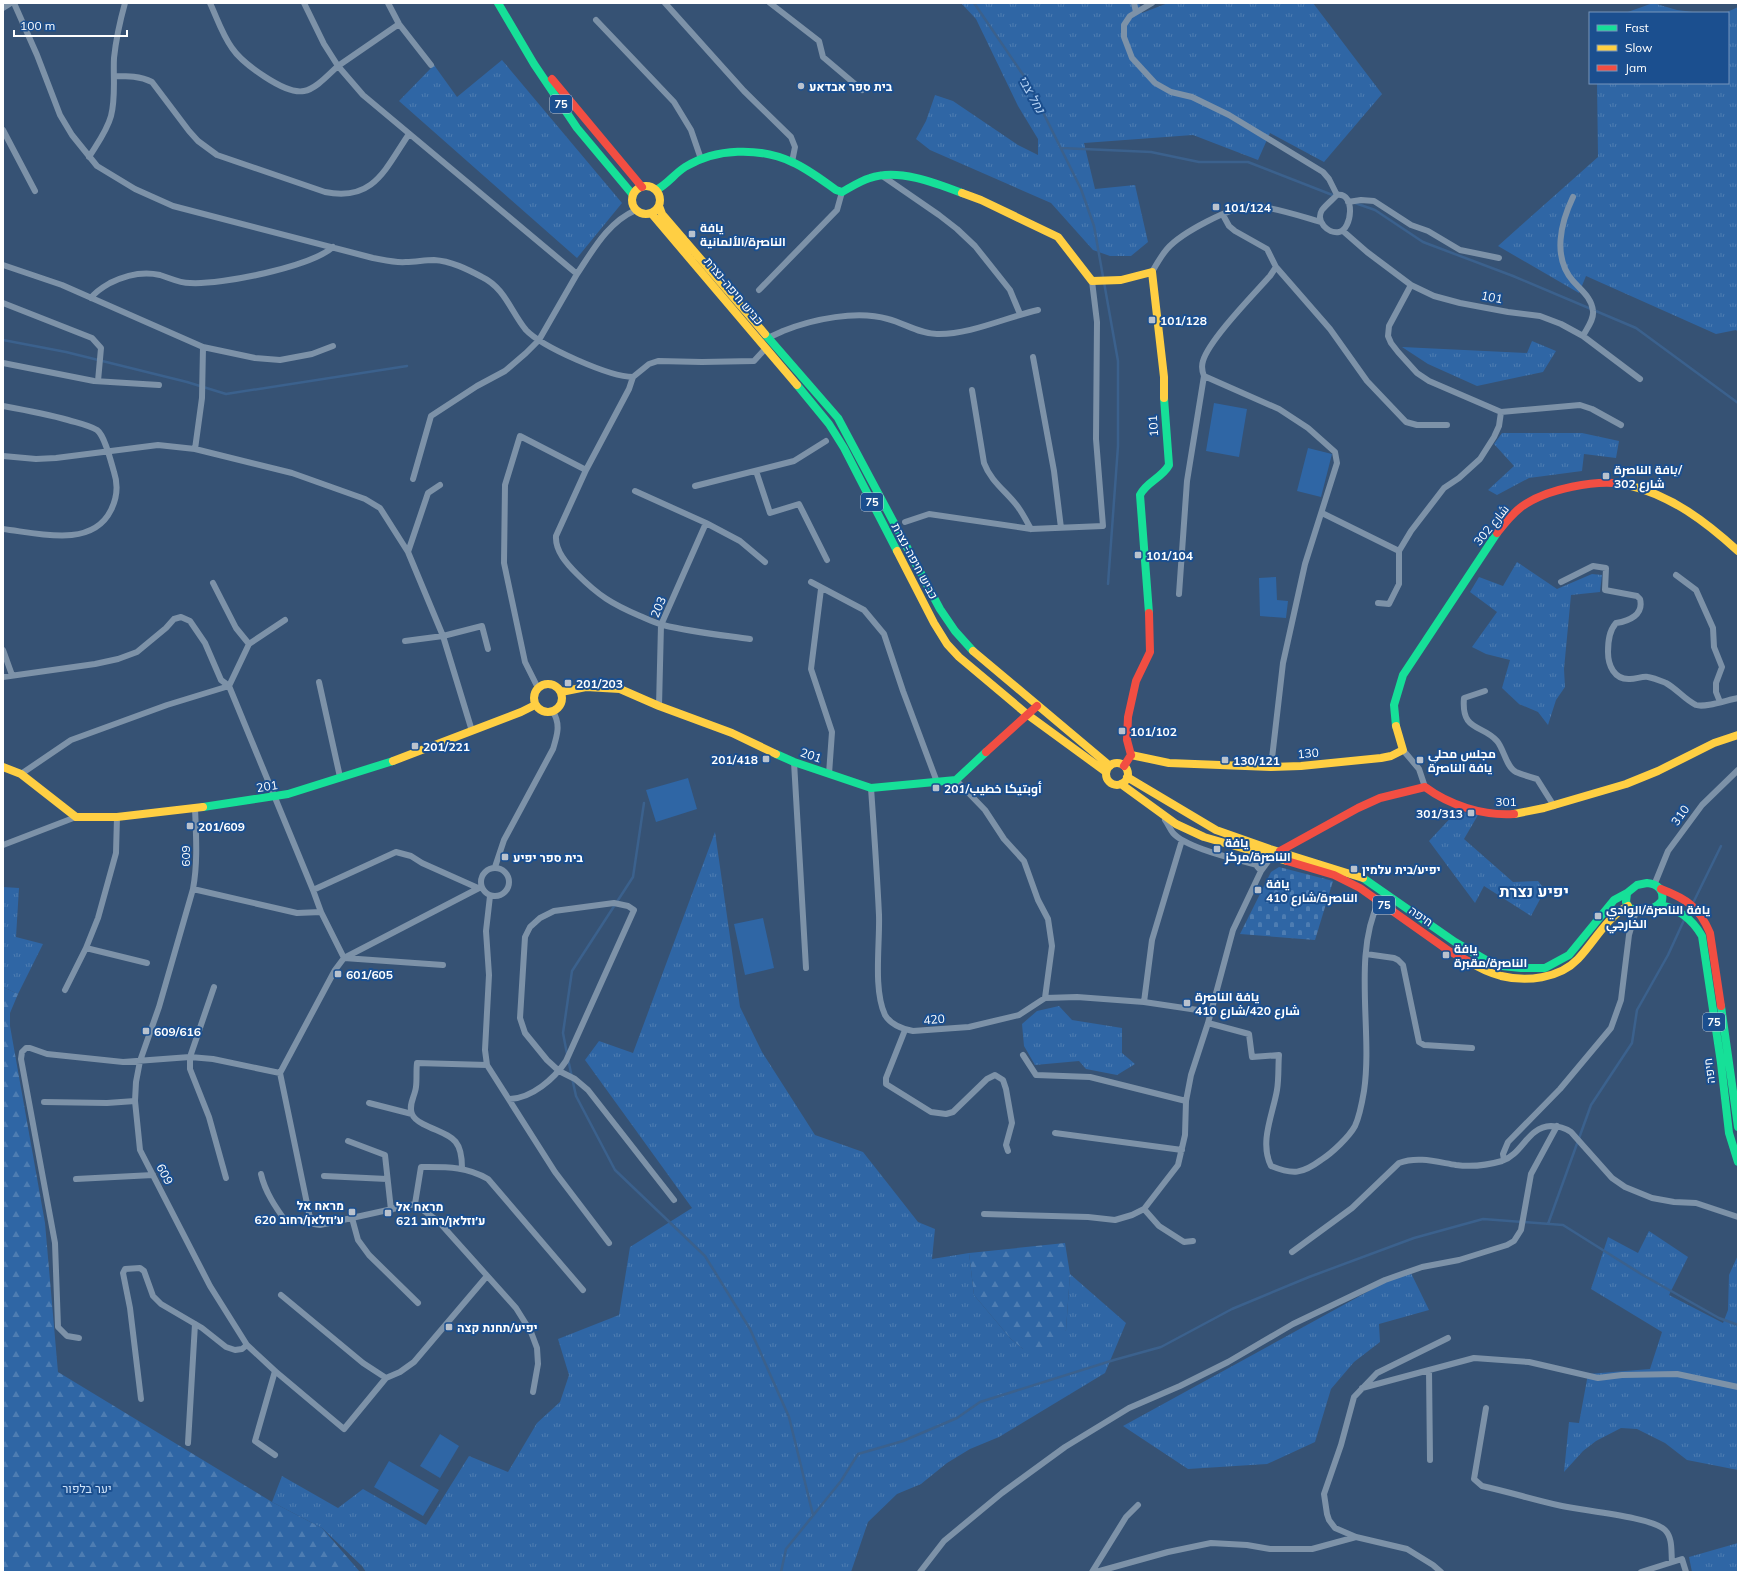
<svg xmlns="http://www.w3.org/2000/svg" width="1741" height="1575" font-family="Mulish,Cairo,Heebo,sans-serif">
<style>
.grass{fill:url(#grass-tufts)}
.forest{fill:url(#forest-firs)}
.cemetery{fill:url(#cemetery-stones)}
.pitch{fill:#2f66a5}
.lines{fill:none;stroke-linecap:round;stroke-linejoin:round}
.stream{stroke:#3b618d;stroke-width:2.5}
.street{stroke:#7d92a8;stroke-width:6}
.fast{stroke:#16e098;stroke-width:8}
.slow{stroke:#ffcf43;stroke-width:8}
.jam{stroke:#f24e42;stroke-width:8}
.poi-dot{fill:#b9c2ce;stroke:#1b4f8f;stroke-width:1.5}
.labels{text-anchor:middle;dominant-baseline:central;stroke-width:4;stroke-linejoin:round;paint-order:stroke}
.shield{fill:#1b4f8f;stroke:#bbcadd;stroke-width:1}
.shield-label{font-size:11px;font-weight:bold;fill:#fff}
.poi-label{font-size:12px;font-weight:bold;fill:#fff;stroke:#1b4f8f;text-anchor:start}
.street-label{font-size:12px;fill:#fff;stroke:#1b4f8f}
.park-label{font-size:12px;fill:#cfe3fa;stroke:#1b4f8f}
.water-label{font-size:13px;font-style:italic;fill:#b5d3f5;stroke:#1b4f8f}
.district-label{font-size:16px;font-weight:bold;fill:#fff;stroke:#1b4f8f}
</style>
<defs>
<pattern id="grass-tufts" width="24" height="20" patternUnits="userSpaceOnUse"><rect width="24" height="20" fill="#2f66a5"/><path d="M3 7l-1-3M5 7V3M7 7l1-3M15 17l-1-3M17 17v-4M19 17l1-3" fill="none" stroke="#4e7db2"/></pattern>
<pattern id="forest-firs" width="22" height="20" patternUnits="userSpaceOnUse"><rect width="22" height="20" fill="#2f66a5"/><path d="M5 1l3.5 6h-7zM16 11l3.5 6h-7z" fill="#4e7db2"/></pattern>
<pattern id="cemetery-stones" width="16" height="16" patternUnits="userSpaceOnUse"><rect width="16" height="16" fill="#2f66a5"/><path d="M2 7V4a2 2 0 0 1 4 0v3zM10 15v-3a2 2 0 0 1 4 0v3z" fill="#4e7db2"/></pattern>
</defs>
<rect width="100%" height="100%" fill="#365274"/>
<path class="grass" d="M961 3H1139L1142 13 1168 3H1313L1382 94 1324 162 1270 133 1258 160 1193 135 1084 143 1095 189 1135 185 1148 242 1131 256H1110L1093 250 1051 203 930 150 916 139 926 121 935 95 953 101 1018 145 1038 155V139L1018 106 976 19Z
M1653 3 1677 10 1701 13H1625Z
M1738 7V332L1736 330 1716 334 1586 276 1579 293 1498 246 1598 157 1597 83H1728V13H1725Z
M502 60 622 203 577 258 399 101 434 65 457 97Z
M1532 341 1556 351 1543 372 1477 386 1428 364 1402 347 1527 353Z
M1502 433H1582L1619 441 1616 458 1584 454 1582 471 1529 478 1497 495 1488 490 1514 466 1494 444Z
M1517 562 1557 589 1592 574 1602 575 1600 592 1571 595 1564 669 1565 687 1556 700 1548 725 1538 712 1519 704 1502 688 1510 660 1486 654 1472 647 1497 612 1470 592 1479 577 1503 586Z
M1457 811 1478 815 1464 839 1513 882 1538 881 1545 890 1531 916 1484 886 1475 903 1429 841Z
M715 832 740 1007 762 1052 815 1135 863 1152 918 1222 935 1229 932 1259 969 1253 974 1295 1011 1339 1023 1349 1066 1330 1070 1274 1126 1323 1105 1373 999 1437 970 1449 947 1463 921 1484 897 1494 868 1522 851 1572H366L362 1566 322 1528 272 1502 282 1476 338 1508 363 1489 426 1525 469 1456 508 1472 537 1423 560 1402 569 1375 558 1339 619 1315 630 1247 692 1208 585 1060 599 1041 633 1053Z
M3 887 19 888 16 937 43 944 18 994 3 987Z
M1059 1006 1072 1020 1122 1028V1053L1135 1064 1117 1075 1086 1069 1079 1061 1035 1065 1024 1046 1022 1024 1037 1011Z
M1649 1231 1688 1257 1669 1295 1723 1323 1728 1310 1729 1275 1738 1255V1470L1687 1460 1665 1443 1637 1429 1621 1428 1596 1441 1583 1451 1564 1472 1569 1422 1579 1423 1588 1374 1650 1369 1662 1332 1591 1289 1608 1237 1638 1253Z
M1409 1269 1429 1310 1379 1324 1380 1342 1354 1362 1331 1389 1315 1442 1267 1464 1188 1469 1123 1426Z
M1738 1543V1572H1692L1689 1557Z"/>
<path class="forest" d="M3 987 18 994 10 1013V1026L45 1223 58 1372 272 1502 322 1528 360 1572H3Z
M1065 1243 1070 1274 1066 1330 1048 1351 1023 1349 1011 1339 974 1295 969 1253Z"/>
<path class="cemetery" d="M1279 867 1333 881 1315 940 1240 934 1271 872Z"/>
<path class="pitch" d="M1214 403 1247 409 1239 457 1206 451Z
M1308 448 1332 454 1321 497 1297 491Z
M1276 577 1277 600 1288 601 1286 618 1260 616 1259 578Z
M688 778 697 809 656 822 646 790Z
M763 918 774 968 745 975 734 924Z
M440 1434 459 1446 440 1478 420 1466Z
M389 1461 439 1490 423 1516 374 1487Z"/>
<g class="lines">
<path class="stream" d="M974 3 1028 82 1081 189 1094 226 1118 361V446L1108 584
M1061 148 1151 152 1199 162H1248L1335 196
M1355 203 1375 210 1423 242 1513 276 1636 328 1738 403
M3 340 66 352 187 382 226 394 407 366
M1694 901 1721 846
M567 1054 563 1033 572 971 633 877 644 803
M568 1059 576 1096 615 1170 705 1256 750 1329 789 1417 813 1515
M1548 1224 1591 1105 1632 1043 1637 1010 1668 955 1685 918
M781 1572 786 1549 841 1481 858 1454 903 1441 957 1418 980 1402 1114 1360 1161 1347 1232 1309 1309 1277 1414 1238 1483 1219 1563 1225 1641 1274 1719 1318 1738 1325"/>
<path class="street" d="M14 3 37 55 60 115 72 135 97 166 135 189 173 206 373 258C384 260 395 263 406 262 416 262 424 260 434 260 451 261 467 269 482 277 505 288 511 312 526 330 542 347 610 377 633 377L649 364 658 361 702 362 754 361 766 348
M210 3C217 18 222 34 232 48 242 63 285 95 304 91 316 89 329 74 338 66L363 95 577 274C593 250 608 222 636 210
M304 3 324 44 338 66 399 24
M388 3 399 24 431 65
M665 3 744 91 791 137 795 147 792 162
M770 3 819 41 823 57 862 90
M1134 3 1136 12
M1152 3 1130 16 1124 25V37L1132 58 1155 83 1171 92 1192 97 1229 115 1323 172 1329 179 1337 195
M3 8 11 3
M596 20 674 102 691 130 701 159
M114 76C128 76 140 76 152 82L189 131 198 141 217 155 325 192C374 202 385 169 409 134
M3 130 35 191
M89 157C97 144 107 131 111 116 116 97 113 77 114 58 116 39 120 21 125 3
M881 175 939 215 957 229 975 246 1010 290 1020 314
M1337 195C1356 192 1352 230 1339 232 1328 234 1315 221 1322 210 1326 205 1332 200 1337 195Z
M1573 197C1561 222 1552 257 1573 281 1581 290 1592 298 1593 311 1594 320 1587 328 1583 336
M1348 202 1361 200 1374 201 1411 225 1428 231 1460 250 1499 258
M1343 231 1367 252 1411 285 1434 296 1460 303 1508 312 1540 316 1561 324 1583 336 1640 379
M3 265 62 285 203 347 255 358 280 360 312 354 333 346
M1276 267 1330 329 1367 381 1406 422 1417 425H1447
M1152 272C1156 265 1161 256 1167 249 1181 233 1231 206 1253 206 1270 206 1303 217 1321 222
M1411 285 1389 326 1388 336 1391 343 1398 352 1417 373 1429 381 1501 412 1580 405 1592 409 1621 425
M759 290 837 210 842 192
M91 298C96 291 103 287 110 283 126 275 143 271 160 275 170 278 179 283 190 283 221 285 310 267 333 247
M3 303 92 338 101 348 98 381
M770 337C774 335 779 333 783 331 813 319 857 310 888 319 904 323 920 334 937 334 969 335 1007 317 1038 310
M1033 357 1054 471 1061 528
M3 363 94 381 159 385
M1204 376 1279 409 1308 428 1335 452 1337 463 1305 564 1283 663 1271 767
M633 377 629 389 586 470 556 536C555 551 567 564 577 574 599 596 612 604 640 616 647 619 655 623 663 625 691 632 721 635 750 639
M972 390 984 463C991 482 1007 492 1018 507 1023 514 1027 522 1031 529
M3 406C25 410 47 414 68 420 78 423 89 425 97 430 105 436 111 462 114 472 118 484 117 498 111 510 92 549 37 533 3 529
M195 449 202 398 203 347
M3 456 36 459 56 458 158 445 195 449 292 473 365 499 380 508 408 552 443 636 472 731
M756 471 770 513 799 504 827 560
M413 479 431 416 477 386 505 371 526 353 539 340 577 274
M695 486 794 461 826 441
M635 491 706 523 740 541 765 562
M1322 513 1399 551
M905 522 929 514 1031 529 1103 526 1096 439 1097 322 1092 281
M408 552 428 493 440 485
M1676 575 1696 590 1713 628 1714 647 1722 667 1716 683V692L1720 702
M811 582 864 610 884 634 903 691 937 782
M1561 582 1593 566 1606 568 1605 590 1637 596 1640 599C1644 615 1629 621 1616 623 1609 631 1608 641 1608 652 1608 665 1614 680 1630 679 1636 679 1643 676 1648 677 1654 678 1661 681 1666 683 1677 689 1685 700 1696 705 1705 708 1727 700 1738 698
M213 583 236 628 249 644
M821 589 811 669 832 732 829 774
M1179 594 1187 481 1204 376C1202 371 1201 367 1203 361 1209 340 1254 294 1270 276L1276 267 1267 249 1235 231 1229 226 1223 215
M1378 603 1389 604 1399 584V551L1411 531 1444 488 1459 478 1480 459 1494 437 1499 426 1501 412
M285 620 249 644 229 686 313 890 321 912
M405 641 443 636 482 626 488 649
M3 650 12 675
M3 677 95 664 118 659 137 652 166 628 174 619 181 617 190 621 205 643 221 680 229 686
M319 682 340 777
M538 688 525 662 504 563 505 485 520 436 586 470
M1485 691 1464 698C1461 732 1482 724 1497 741 1504 749 1506 767 1516 772 1523 775 1530 777 1537 779L1554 806
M659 706 661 625 706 523
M1403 750 1419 769 1425 787
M794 762 806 968
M21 774 71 740 167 705 229 686
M956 780 985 810 1004 839 1024 861 1038 900 1048 919 1052 946 1045 998
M871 788C874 830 877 873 879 915 880 944 873 989 885 1015 891 1025 902 1029 913 1031L969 1027 1019 1015 1045 998 1077 997 1144 1002 1211 1012
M195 808C196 835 198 862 193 889L159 1007 140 1061 136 1082 135 1101 140 1150 210 1286 247 1345 275 1371 344 1429 386 1378
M1165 820C1168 824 1170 829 1173 833 1186 848 1236 859 1256 865L1261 871 1272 856
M3 845 76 817
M495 867 504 840 553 749C557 736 561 724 553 712
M481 882a14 14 0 1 1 28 0a14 14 0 1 1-28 0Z
M1655 883 1668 851 1702 805 1738 770
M481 887 344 958 335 970 280 1073 310 1218 314 1224 320 1225 415 1204 439 1222 516 1308 531 1332 537 1348 538 1364 533 1392
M193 889 297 913 321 912 344 958 443 965
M313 890 396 852 411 856 422 863 478 888
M490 896 486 931 489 975 485 1050 487 1065 555 1172 609 1243
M86 948 147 963
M1366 954 1394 958 1398 960 1403 965 1419 1042 1424 1045 1472 1048
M214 987 190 1057V1069L209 1117 226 1178
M65 990 86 948 98 918 116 853 117 817
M1144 1002 1152 940 1182 840
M1208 1023 1249 1034 1252 1057 1279 1055C1278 1066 1279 1078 1277 1090 1273 1114 1259 1142 1271 1166 1293 1175 1302 1174 1321 1160 1332 1153 1349 1137 1355 1126 1360 1115 1362 1103 1364 1091 1373 1031 1352 956 1379 901
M905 1030 886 1078V1084L931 1112 946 1114 953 1112 987 1079 995 1075 1003 1080 1006 1089 1012 1123 1006 1145 1008 1151
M1023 1055 1036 1075 1090 1077 1186 1101
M510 1099C532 1098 554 1079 566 1061L634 910 628 906 614 903 554 911 540 918 530 927 525 937 520 1018 525 1033 547 1060 559 1071 575 1079 588 1090 674 1200
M44 1102 107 1103 135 1101
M369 1103 412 1114
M1055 1133 1182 1150
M348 1141 385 1155 391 1210
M1504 1160 1503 1154 1508 1142 1560 1089 1611 1028 1621 1000 1629 935 1636 911
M462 1168C462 1135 449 1137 423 1124 419 1122 414 1119 412 1114 408 1105 415 1096 416 1087 417 1079 416 1071 417 1063L487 1065
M261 1174C265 1192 276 1208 287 1223L310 1218
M324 1176 387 1179
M76 1179 153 1175
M415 1204 421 1167C446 1167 466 1166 488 1179L583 1290
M1144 1209 1159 1226 1184 1242 1193 1241
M984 1214 1088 1217 1115 1220 1132 1215 1144 1209 1178 1165 1185 1135 1186 1101 1191 1075 1208 1023 1233 930 1261 871
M352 1218 358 1240 369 1255 418 1303
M1292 1252 1352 1208 1399 1163C1418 1156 1437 1162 1456 1165 1471 1167 1488 1165 1502 1161 1523 1154 1527 1127 1551 1126 1559 1126 1565 1128 1571 1132L1612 1178 1625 1187 1652 1198 1674 1202 1696 1203 1738 1217
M281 1295 363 1363 386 1378 400 1372 414 1362 487 1276
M79 1338 67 1336 58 1327 55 1243 21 1059 22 1052 26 1048H30L47 1054 123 1062 190 1057 213 1059 280 1073
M1429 1370 1430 1460
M1362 1388 1474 1358 1529 1362 1598 1378 1622 1375 1677 1374 1738 1387
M141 1399 130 1308 123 1273 125 1269 140 1268 144 1271 153 1296 161 1304 202 1328 226 1347 235 1350 242 1349 247 1345
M1486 1408 1474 1479 1482 1486C1509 1492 1535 1500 1562 1506 1584 1511 1652 1517 1665 1530 1673 1538 1671 1552 1672 1562
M188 1443 195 1324
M275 1455 255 1441 275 1371
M920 1572 944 1541 1002 1493 1065 1447 1129 1408 1180 1386 1228 1362 1293 1324 1385 1280 1422 1267 1459 1260 1507 1245 1514 1241 1521 1230 1531 1174 1557 1126
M1092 1572 1126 1517 1138 1505
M1096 1572 1168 1552 1211 1543 1247 1545 1270 1549H1312L1356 1537
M1441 1572 1433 1565 1407 1549 1356 1537 1335 1528 1329 1520 1327 1514 1324 1494 1341 1445 1354 1397 1377 1373 1448 1338
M1641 1572 1682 1559 1686 1572"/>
<path class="fast" d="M498 3 534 64 577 128 633 195
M656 190C668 184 674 174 685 167 716 148 759 147 792 162 808 169 822 180 836 190L842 192C851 187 860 181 870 178 898 168 936 183 962 193
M765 334 838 418 940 609 955 631 973 651
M797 385 829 424 844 448 897 551
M1149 613 1140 495C1146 482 1162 478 1169 465L1164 398
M1396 726 1394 705 1403 675 1497 533
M776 754 794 762 871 788 956 780 986 752
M203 807 288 794 393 761
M1363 878 1455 942 1486 960 1502 966 1521 968H1545L1569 955 1614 900 1627 893
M1647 883C1658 884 1664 890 1662 901 1653 911 1641 913 1629 908L1626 902 1627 893 1637 885Z
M1659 905C1679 908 1692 919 1702 936L1721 1063 1729 1133 1738 1162
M1721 1006 1738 1127"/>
<path class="slow" d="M632 200a14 14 0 1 1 28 0a14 14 0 1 1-28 0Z
M962 193 981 200 1058 237 1092 281 1121 280 1152 272 1164 377V398
M659 206 662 214 765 334
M651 213 797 385
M1628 485C1672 496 1705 521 1738 551
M897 551 934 623 947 644 959 657 1028 715 1106 772
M973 651 1110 766
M534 698a14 14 0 1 1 28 0a14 14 0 1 1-28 0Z
M561 692 586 687 620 689 659 706 732 733 776 754
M1131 755 1169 763 1271 767 1301 766 1381 758 1391 756 1403 750 1396 726
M393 761 521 712 535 705
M1106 774a11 11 0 1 1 22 0a11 11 0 1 1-22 0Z
M3 767 21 774 76 817H117L203 807
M1127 777 1216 830 1270 849 1363 878
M1121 784 1176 824 1204 837 1287 861
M1514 814 1544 808 1626 784 1658 771 1714 743 1738 735
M1470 962C1479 968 1490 973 1501 976 1526 982 1559 979 1578 959 1595 941 1606 918 1628 906"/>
<path class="jam" d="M552 79 642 187
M1497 533C1504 524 1511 515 1520 508 1544 489 1599 478 1628 485
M986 752 1037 706
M1131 755 1127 740 1128 717 1136 681 1150 652 1149 613
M1124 766 1131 755
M1280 851 1358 808 1380 798 1425 787C1449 805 1483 816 1514 814
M1287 861 1334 875 1360 888 1449 951 1470 962
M1661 889C1687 899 1699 907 1710 933L1721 1006"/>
</g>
<g class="poi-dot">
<circle cx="801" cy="86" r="4"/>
<rect x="1212" y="203" width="8" height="8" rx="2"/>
<rect x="688" y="230" width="8" height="8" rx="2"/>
<rect x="1148" y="316" width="8" height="8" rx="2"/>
<rect x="1602" y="472" width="8" height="8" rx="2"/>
<rect x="1134" y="551" width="8" height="8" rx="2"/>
<rect x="564" y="679" width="8" height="8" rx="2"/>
<rect x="1118" y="727" width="8" height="8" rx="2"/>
<rect x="411" y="742" width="8" height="8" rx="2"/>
<rect x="762" y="755" width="8" height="8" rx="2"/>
<rect x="1221" y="756" width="8" height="8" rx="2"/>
<rect x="1416" y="756" width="8" height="8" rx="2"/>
<rect x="932" y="784" width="8" height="8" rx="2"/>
<rect x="1467" y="809" width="8" height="8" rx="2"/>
<rect x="186" y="822" width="8" height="8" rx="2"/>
<rect x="1213" y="845" width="8" height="8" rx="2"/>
<rect x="501" y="853" width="8" height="8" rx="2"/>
<rect x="1350" y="865" width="8" height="8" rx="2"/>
<rect x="1254" y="886" width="8" height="8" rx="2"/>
<rect x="1594" y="912" width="8" height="8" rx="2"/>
<rect x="1442" y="951" width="8" height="8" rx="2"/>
<rect x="334" y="970" width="8" height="8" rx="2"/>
<rect x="1183" y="999" width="8" height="8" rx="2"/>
<rect x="142" y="1027" width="8" height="8" rx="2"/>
<rect x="348" y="1208" width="8" height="8" rx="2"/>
<rect x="384" y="1209" width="8" height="8" rx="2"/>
<rect x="445" y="1323" width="8" height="8" rx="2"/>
</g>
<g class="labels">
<g class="shield">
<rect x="550" y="95" width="22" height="18" rx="3"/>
<rect x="861" y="493" width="22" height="18" rx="3"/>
<rect x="1373" y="896" width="22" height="18" rx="3"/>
<rect x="1703" y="1013" width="22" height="18" rx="3"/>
</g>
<g class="shield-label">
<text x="561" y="104">75</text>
<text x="872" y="502">75</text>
<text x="1384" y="905">75</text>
<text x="1714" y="1022">75</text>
</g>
<g class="poi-label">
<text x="809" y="86">בית ספר אבדאע</text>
<text x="1224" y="207">101/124</text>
<text x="700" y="227">يافة<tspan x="700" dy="14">الناصرة/الألمانية</tspan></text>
<text x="1160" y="320">101/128</text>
<text x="1614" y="469">يافة الناصرة/<tspan x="1614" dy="14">شارع 302</tspan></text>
<text x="1146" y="555">101/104</text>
<text x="576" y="683">201/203</text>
<text x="1130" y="731">101/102</text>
<text x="423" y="746">201/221</text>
<text x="1428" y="753">مجلس محلي<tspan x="1428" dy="14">يافة الناصرة</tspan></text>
<text x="758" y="759" text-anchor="end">201/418</text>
<text x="1233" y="760">130/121</text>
<text x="944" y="788">أوبتيكا خطيب/201</text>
<text x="1463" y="813" text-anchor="end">301/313</text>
<text x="198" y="826">201/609</text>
<text x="1225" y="842">يافة<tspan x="1225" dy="14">الناصرة/مركز</tspan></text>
<text x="513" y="857">בית ספר יפיע</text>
<text x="1362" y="869">יפיע/בית עלמין</text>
<text x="1266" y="883">يافة<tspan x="1266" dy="14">الناصرة/شارع 410</tspan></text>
<text x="1606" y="909">يافة الناصرة/الوادي<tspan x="1606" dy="14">الخارجي</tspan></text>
<text x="1454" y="948">يافة<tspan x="1454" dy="14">الناصرة/مقبرة</tspan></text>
<text x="346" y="974">601/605</text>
<text x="1195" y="996">يافة الناصرة<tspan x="1195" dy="14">شارع 420/شارع 410</tspan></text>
<text x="154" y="1031">609/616</text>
<text x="344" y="1205" text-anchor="end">מראח אל<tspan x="344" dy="14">ע׳וזלאן/רחוב 620</tspan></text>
<text x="396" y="1206">מראח אל<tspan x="396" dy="14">ע׳וזלאן/רחוב 621</tspan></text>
<text x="457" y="1327">יפיע/תחנת קצה</text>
</g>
<g class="street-label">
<text transform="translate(734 291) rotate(50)">כביש חיפה-נצרת</text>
<text transform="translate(1492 297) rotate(11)">101</text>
<text transform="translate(1153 426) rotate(-94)">101</text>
<text transform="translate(1491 525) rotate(-51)">شارع 302</text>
<text transform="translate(915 561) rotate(62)">כביש חיפה-נצרת</text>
<text transform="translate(658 607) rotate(-67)">203</text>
<text transform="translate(1308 753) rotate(-5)">130</text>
<text transform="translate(811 755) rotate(19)">201</text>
<text transform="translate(267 786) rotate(-9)">201</text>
<text x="1506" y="801">301</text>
<text transform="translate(1680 815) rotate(-54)">310</text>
<text transform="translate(185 856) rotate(-90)">609</text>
<text transform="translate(1421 916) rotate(35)">חיפה</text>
<text transform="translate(934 1019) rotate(-5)">420</text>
<text transform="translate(1709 1071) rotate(-97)">חיפה</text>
<text transform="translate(165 1174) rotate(63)">609</text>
</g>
<g class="park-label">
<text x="87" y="1488">יער בלפור</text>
</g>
<g class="water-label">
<text transform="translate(1032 94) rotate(61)">נחל צבי</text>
</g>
<g class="district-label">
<text x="1534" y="891">יפיע נצרת</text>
</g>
</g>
<rect width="1741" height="1575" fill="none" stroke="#ffffff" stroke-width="8"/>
<rect x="1589" y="12" width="140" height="72" fill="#1b4f8f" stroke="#7695bc"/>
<rect x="1597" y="25" width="20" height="6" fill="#16e098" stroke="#7695bc"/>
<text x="1625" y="32" font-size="12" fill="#ffffff">Fast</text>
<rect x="1597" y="45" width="20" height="6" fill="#ffcf43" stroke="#7695bc"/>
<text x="1625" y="52" font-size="12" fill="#ffffff">Slow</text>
<rect x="1597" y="65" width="20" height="6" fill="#f24e42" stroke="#7695bc"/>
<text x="1625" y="72" font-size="12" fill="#ffffff">Jam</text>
<path d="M14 30v6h113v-6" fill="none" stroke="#ffffff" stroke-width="2"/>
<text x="20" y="30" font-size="12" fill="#ffffff" stroke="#1b4f8f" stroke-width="3" paint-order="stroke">100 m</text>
</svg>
